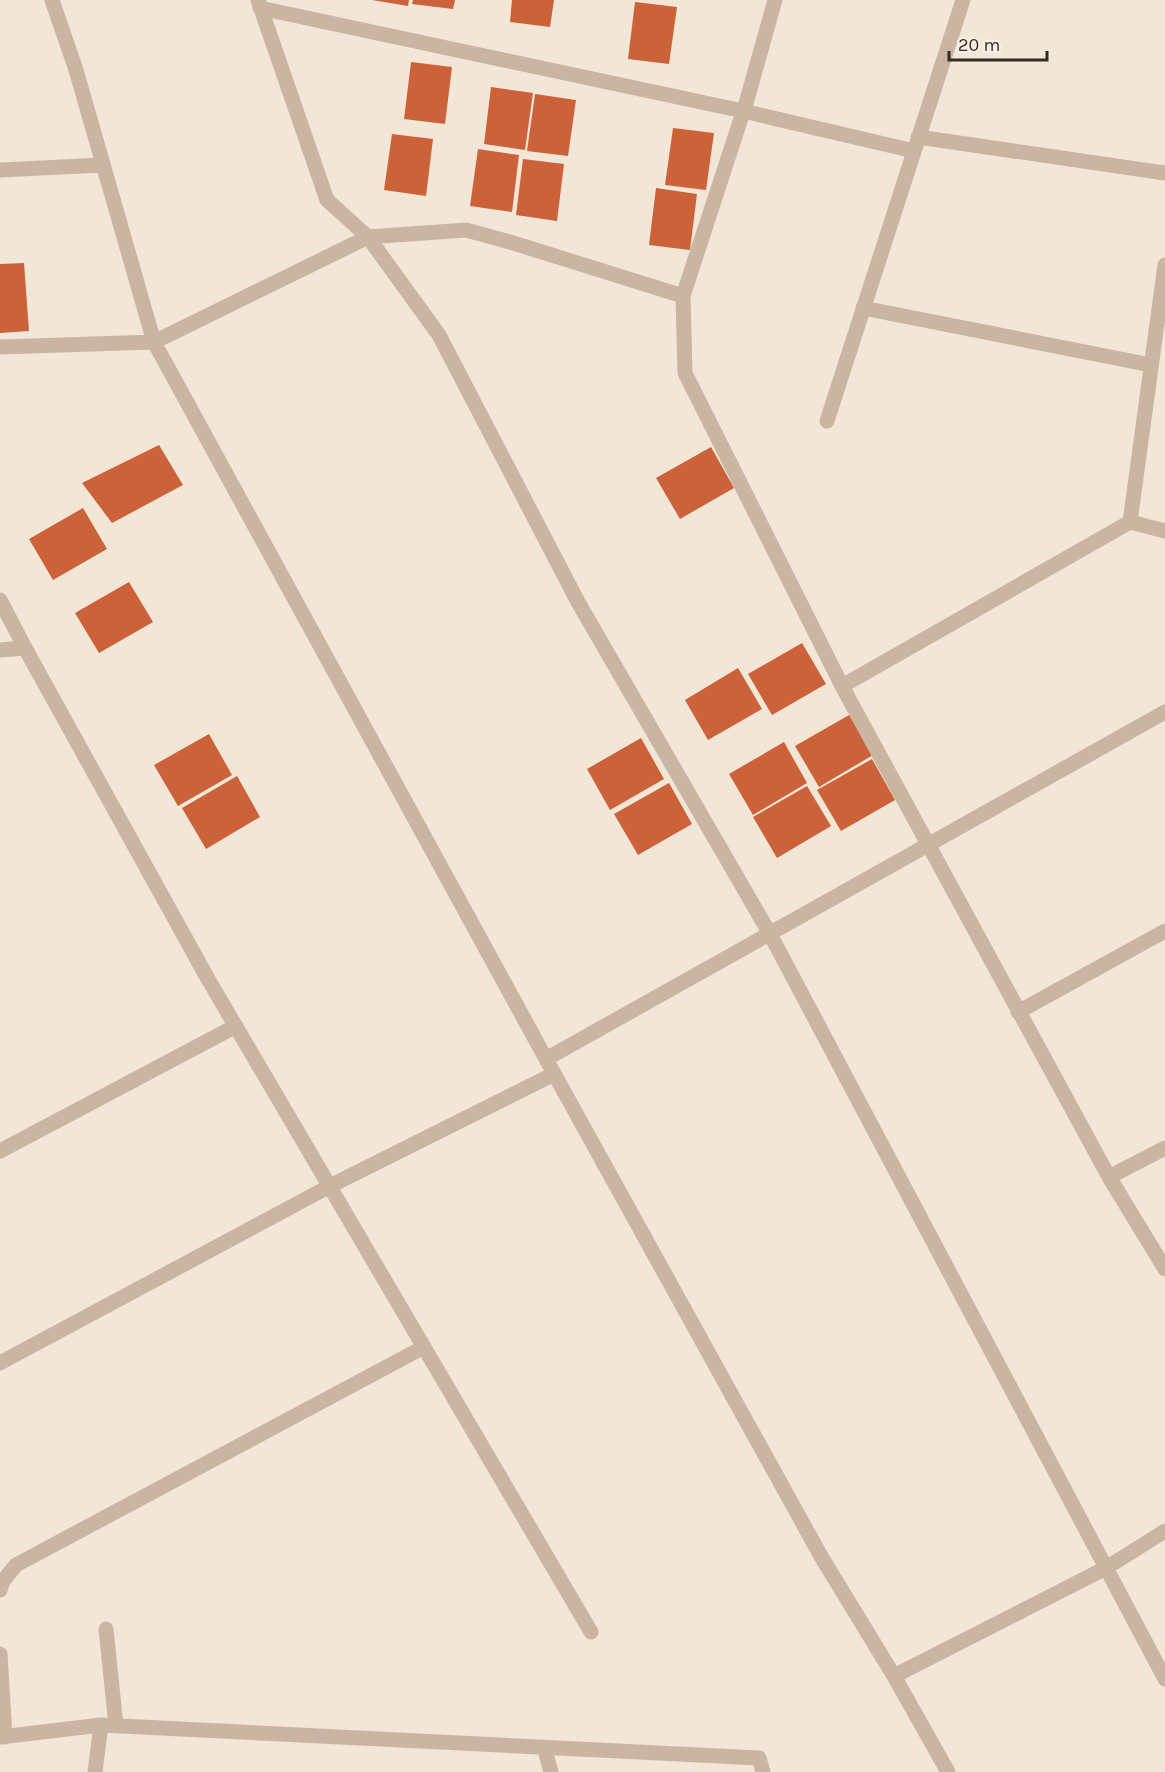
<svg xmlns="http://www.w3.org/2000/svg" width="1165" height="1772" font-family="Karla,sans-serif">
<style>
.building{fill:#cc623a}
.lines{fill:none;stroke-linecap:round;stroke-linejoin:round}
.minor{stroke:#cab5a2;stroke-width:15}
</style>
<rect width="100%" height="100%" fill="#f2e6d6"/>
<path class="building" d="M372 0H409L408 6Z
M413 0H455L453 9 412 4Z
M512 0H554L550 27 510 22Z
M635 2 677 7 669 64 628 59Z
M411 62 452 67 445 124 404 119Z
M491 87 533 93 525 150 484 144Z
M535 94 576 100 568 156 527 151Z
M673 128 714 133 706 190 665 185Z
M392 134 433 139 426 196 384 190Z
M478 149 519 155 512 212 470 206Z
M523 159 564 164 557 221 516 215Z
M656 188 697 194 690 250 649 245Z
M24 263 29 331 0 333V264Z
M159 445 183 485 112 523 82 483Z
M711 447 734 488 680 519 656 478Z
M83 508 107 549 53 580 29 539Z
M129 582 153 622 99 653 75 613Z
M802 643 826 684 772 715 748 674Z
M738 668 762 709 708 740 685 700Z
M849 715 873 755 819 787 795 746Z
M209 734 232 775 178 806 154 765Z
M641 738 664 779 610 810 587 769Z
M784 742 807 783 753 815 729 774Z
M872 759 895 800 841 831 817 790Z
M237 776 260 817 206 849 182 808Z
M669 783 692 824 638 855 614 814Z
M807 786 831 826 777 858 753 817Z"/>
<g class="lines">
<path class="minor" d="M52 0 76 70 154 342 546 1059 822 1558 894 1676 948 1772
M258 0 327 200 368 237 439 335 578 602 770 934 1165 1679
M775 0 747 100 683 296 685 373 842 686 1109 1177
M260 8 743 111 914 151
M918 137 1165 173
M0 170 103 165
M1165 265 1130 522 1165 531
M863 308 1151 365
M0 347 154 342 368 237 466 230 510 242 683 296
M827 421 963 0
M0 600 25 648
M0 650 25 648 208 979 591 1632
M842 686 1130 522
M1018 1012 1165 931
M546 1059 1165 712
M1165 1148 1109 1177 1165 1269
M0 1151 236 1026
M0 1363 330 1186 554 1074
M0 1590 3 1581 16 1565 424 1347
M106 1629 116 1726
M0 1654 5 1737
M894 1676 1106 1568 1165 1531
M0 1737 101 1725
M544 1747 551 1772
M95 1772 101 1725 759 1758 763 1772"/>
</g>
<path d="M949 51v9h98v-9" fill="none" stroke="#342a25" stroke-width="3"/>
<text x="958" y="51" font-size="18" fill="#342a25" stroke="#faf0e2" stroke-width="4.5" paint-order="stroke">20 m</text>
</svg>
